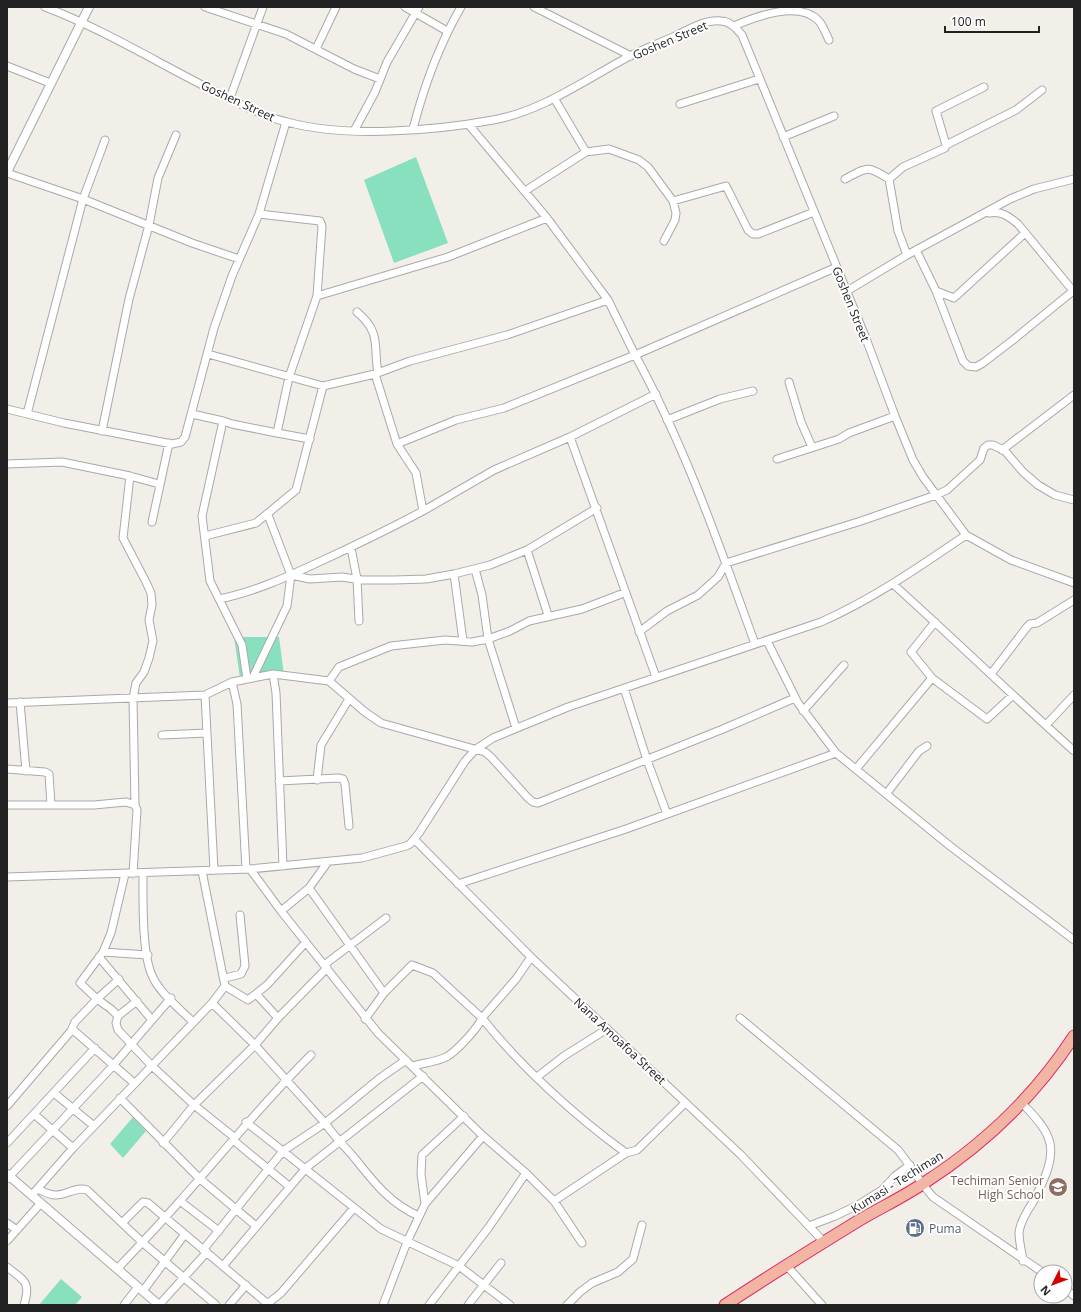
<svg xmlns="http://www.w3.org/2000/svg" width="1081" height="1312" font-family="'Open Sans',sans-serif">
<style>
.pitch{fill:#88e0be}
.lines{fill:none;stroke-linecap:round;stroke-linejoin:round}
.minor-casing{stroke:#a9a9a9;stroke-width:9}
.tertiary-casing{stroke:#a9a9a9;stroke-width:10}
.trunk-casing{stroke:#dc2a67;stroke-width:13}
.minor{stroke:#fff;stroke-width:7}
.tertiary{stroke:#fff;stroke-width:8}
.trunk{stroke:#f2b4a3;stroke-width:11}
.labels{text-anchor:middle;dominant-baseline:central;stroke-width:4;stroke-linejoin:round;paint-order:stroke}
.street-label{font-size:12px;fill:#222;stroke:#fff}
.education-label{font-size:12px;fill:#785e54;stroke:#fff;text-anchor:end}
.service-label{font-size:12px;fill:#4e5e75;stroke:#fff;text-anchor:start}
</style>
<rect width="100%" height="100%" fill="#f2efe9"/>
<path class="pitch" d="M416 157 448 243 394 263 364 180Z
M234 637H279L284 675 240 678Z
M133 1117 146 1131 123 1158 110 1144Z
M61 1279 82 1297 75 1305H39Z"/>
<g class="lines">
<defs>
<path id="minor" d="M45 7C103 29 158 63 214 91 237 102 261 116 287 122 346 138 433 131 493 120 543 111 586 79 630 56 644 49 660 43 675 36 688 30 705 19 721 21 730 21 737 29 742 35L865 336 895 416 913 460 923 477 966 535 1011 560 1074 583
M205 7 286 34 354 69 380 79
M405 7 447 31
M534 7 631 56
M734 26C757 16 799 0 819 21 823 26 826 34 829 40
M316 49 336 7
M7 66 50 83
M230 98 263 7
M680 104 759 79
M469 125 547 218
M413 129C424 86 439 45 461 7
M354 131 375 92 387 62 419 7
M783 137 834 116
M105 140 83 199 192 243 239 259
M946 145 1016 110 1042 90
M586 152 609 149 639 160 648 167 673 201 676 213 675 220 664 241
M7 173 83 199 27 414
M845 179C868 167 867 165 889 179
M525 191 586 152 554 98
M673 201 726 186 748 230 753 234H758L814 212
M989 213C1002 211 1008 216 1018 224L1074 292
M916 250 936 291 963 361 968 366 976 367 983 363 1013 340 1073 291
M907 255 898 231 889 179 903 167 945 148 946 145 936 111 984 87
M847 291 907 255 1010 199 1034 189 1074 179
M936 291 954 298 1025 233
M317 296 448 257 547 218 608 300 507 335 410 361 375 374
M357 312C382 333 373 346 378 373
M789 382 801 422 812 447
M323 386 375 374 397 444 456 420 504 408 635 355 608 300
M7 409 64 423 172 444 181 442 185 437 214 328 232 276 259 214 286 122
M192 414 223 421
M667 420 720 399 753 391
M102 431 129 299 149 225 158 178 176 135
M277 433 310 439
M1002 450 1074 395
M777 459 839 439 849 433 895 416
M7 464 62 462 130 476 159 484
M130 476 123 538 146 582 151 593 152 605 149 620 153 641 149 658 144 672 136 683 133 698 135 805 137 810 133 874
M423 511 494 470 570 437
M152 522 169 443
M205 536 256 523 296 490 323 386 208 354
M351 548 357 579 359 621
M527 550 548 615
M475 569 482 595 488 639 516 728
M454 574 463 641
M291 575 310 579 342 577 362 580H394L426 579 454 574 490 565 527 550 597 508
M893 584C954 639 1013 696 1074 751
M219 599C254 592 287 577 319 562 354 546 389 529 423 511L416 473 397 444
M935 622 911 652 932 678 987 719 1012 696
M639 632 667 611 698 595 718 577 726 563 861 521 936 495 947 490 980 460 984 448 988 445H993L1005 451 1023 472 1038 485 1055 495 1074 500
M755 644C720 547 685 446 635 355L837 267
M273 674 276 693 283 866
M991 674 1027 627 1030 624 1037 623 1074 600
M253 677 287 606 291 575 268 515
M656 677 570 437 656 394
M247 679 242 645 210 581 202 516 223 421 232 424 277 433 289 377 317 296 322 226 320 221 259 214
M329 681 339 667 391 646 445 640 472 642 488 639 510 631 529 621 582 609 624 593
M232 682 237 704 246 869
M624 688 647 760 667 814
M205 695 214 870
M20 702 26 771
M7 703 205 695 232 682 273 674 329 681 365 712 381 723 485 752 491 757 528 798 533 802 538 803 723 729 795 698
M803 711 844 665
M1046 725 1074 695
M162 735 207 733
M836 753 950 846 1074 940
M7 769 45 772 49 774 51 805
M856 769 932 678
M317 780 321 745 349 699
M279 781 338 778 343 779 345 784 349 826
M887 793 919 751 927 746
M7 805H94L126 802 135 805
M414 839 531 957 741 1155 825 1243
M250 869 281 911 378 1033 483 1136 526 1173 554 1201 626 1153 637 1150 685 1103
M143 874C143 899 142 950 151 973 158 992 179 1008 193 1022
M7 877 250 869 362 858 406 846 410 844 419 833 465 761 476 749 493 738 568 707 821 622C873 599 919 567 966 535
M458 884 626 829 836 753 798 703 767 641
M309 888 384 993
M281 911 309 888 327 863
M103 952 148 955
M99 957 152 1020
M531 957 516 979 482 1018C521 1067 575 1116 626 1153
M324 965 386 918
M225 978 241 974 245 966 240 915
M119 979 97 999 111 1009 118 1016 116 1023 118 1030 151 1065 194 1105 235 1138
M225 986 248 1000 267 985 306 942
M257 995 278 1018
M212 1003 255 1045 325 1123C333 1135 343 1145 353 1156 372 1180 390 1204 419 1216
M118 1016 137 1001
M740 1018 898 1150C910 1165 920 1182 933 1197L1042 1272
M365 1019 384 993 412 965 433 973 482 1018C478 1028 456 1052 446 1057 436 1062 423 1063 413 1066
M72 1029 134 1083
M537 1077 564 1056 607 1029
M54 1093 94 1126
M120 1098 199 1178 256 1226
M1022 1103C1031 1113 1043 1124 1048 1137 1057 1158 1042 1184 1033 1202 1027 1211 1020 1222 1019 1233 1019 1242 1022 1252 1023 1261
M7 1106 71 1031 75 1022 97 999 80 983 103 952 111 933 125 874
M34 1114 73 1148
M246 1122 381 1229 459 1266 510 1305
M233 1140 290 1187
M7 1143 95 1048
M163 1143 194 1105 255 1045 278 1018 327 968
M7 1179 110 1069 171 998
M38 1189C44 1192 49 1195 56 1195 66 1195 78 1186 87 1190L142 1242 216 1305
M32 1195 73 1148 212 1003 225 986 202 871
M180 1201 219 1231
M554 1201 582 1243
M425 1204 483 1136
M7 1223 17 1230
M122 1223 143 1202 148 1203 269 1305
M809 1226 835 1216 858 1205 882 1190 895 1176 910 1165
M7 1241 41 1203
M203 1250 283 1151 325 1123 380 1078 406 1060
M223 1266 306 1168 423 1076
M787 1266 822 1305
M7 1267C25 1281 31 1282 24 1305
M117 1269C138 1247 159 1225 179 1202 223 1153 264 1101 311 1055
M1065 1288 1074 1296
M143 1291 185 1234
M124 1305 138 1287
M159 1305 207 1252
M229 1305 246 1285
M266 1305 281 1293 353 1209
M383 1305 407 1242 425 1204 421 1174 422 1155 464 1116
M429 1305 489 1227 526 1173
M468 1305 501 1263
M567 1305 580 1292 592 1283 618 1272 633 1259 642 1225"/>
<path id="tertiary" d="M7 172 89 7
M7 1174 159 1305"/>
<path id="trunk" d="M725 1305C769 1276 814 1248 858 1221 880 1208 903 1197 924 1183 983 1145 1035 1096 1074 1036"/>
</defs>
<use href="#minor" class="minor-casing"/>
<use href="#tertiary" class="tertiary-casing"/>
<use href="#trunk" class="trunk-casing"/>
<use href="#minor" class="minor"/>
<use href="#tertiary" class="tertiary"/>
<use href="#trunk" class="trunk"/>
</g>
<defs>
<symbol id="school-disc" viewBox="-11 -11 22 22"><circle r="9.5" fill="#8d6e63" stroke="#fff"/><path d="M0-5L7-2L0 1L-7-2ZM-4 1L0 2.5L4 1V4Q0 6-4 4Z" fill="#fff"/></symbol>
<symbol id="fuel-disc" viewBox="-11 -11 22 22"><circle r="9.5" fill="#5c6f8a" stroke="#fff"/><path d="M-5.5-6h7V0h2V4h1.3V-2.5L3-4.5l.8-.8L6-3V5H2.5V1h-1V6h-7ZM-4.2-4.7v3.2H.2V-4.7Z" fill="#fff"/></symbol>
</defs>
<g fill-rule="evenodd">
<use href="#school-disc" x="1047" y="1176" width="22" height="22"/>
<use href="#fuel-disc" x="904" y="1217" width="22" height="22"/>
</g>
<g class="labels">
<g class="street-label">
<text transform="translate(670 40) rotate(-23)">Goshen Street</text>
<text transform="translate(238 101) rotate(25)">Goshen Street</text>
<text transform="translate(851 304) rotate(68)">Goshen Street</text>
<text transform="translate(620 1041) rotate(43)">Nana Amoafoa Street</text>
<text transform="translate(897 1182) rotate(-32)">Kumasi - Techiman</text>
</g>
<g class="education-label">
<text x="1044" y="1180">Techiman Senior<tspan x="1044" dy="14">High School</tspan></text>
</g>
<g class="service-label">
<text x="929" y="1228">Puma</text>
</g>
</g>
<rect width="1081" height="1312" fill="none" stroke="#222222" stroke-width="16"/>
<g transform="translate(1053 1284) rotate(228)"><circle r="19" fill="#ffffff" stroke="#a7a7a7"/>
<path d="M0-3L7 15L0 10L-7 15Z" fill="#d40000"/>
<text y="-6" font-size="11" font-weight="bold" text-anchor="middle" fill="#222222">N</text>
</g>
<path d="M945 26v6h94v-6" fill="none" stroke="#222222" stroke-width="2"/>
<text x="951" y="26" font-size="12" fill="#222222" stroke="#ffffff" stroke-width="3" paint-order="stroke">100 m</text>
</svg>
